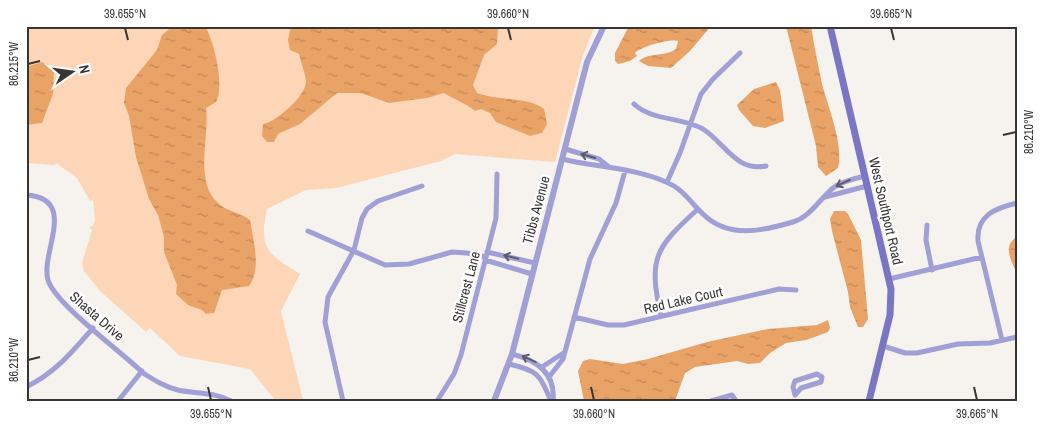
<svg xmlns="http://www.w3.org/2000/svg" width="1043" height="427" font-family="'Archivo Narrow',sans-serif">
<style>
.grass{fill:#fdd6b8}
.water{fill:url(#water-ripples)}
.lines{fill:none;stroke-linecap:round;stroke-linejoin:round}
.minor{stroke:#a0a0d6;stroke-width:5}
.tertiary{stroke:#a0a0d6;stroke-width:6}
.secondary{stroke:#7a76c5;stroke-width:7}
.oneway{stroke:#5c5b6d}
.ticks{fill:none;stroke:#383635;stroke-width:2}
.labels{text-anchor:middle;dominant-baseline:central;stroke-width:5;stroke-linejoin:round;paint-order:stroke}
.street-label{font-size:14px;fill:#383635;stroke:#fff}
.neatline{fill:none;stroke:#383635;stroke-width:2}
.ticks-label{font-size:12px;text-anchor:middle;fill:#383635}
</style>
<defs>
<pattern id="water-ripples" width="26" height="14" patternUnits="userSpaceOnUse" patternTransform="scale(1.25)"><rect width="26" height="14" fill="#eaa367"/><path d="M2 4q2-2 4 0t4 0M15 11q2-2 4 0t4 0" fill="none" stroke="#bf8656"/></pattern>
</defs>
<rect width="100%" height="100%" fill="#f6f2ee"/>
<path class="grass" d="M26 26H595L583 55 555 162 455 154 441 161 336 188 306 190 267 209C258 249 268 254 300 274L281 311 303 400 276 401 250 369 180 356 150 328 146 332 100 291 84 271 82 263 92 230 89 227 93 226 95 220 93 200 90 201 77 178 56 163 55 165 26 163Z"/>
<path class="water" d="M173 26H205C214 41 225 86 216 102L206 108C210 136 193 182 219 204 228 212 240 212 250 220 253 240 262 268 249 286L222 290 214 313 206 314 202 310 188 305 176 294 177 285 164 252V237L158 215 149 199 136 157 129 116 124 103 126 88 157 50 162 35Z
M291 26H498L497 44 484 55 473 85 477 93C498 101 527 96 544 109L547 124 542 133 530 136 496 122 490 113 481 109 475 111C466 103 455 100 444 93L427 98 389 103 361 93H337L300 124 278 134 274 142H267L262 136 263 124C276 122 307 95 306 81 305 72 301 63 299 54L290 50 288 40Z
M629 26H711L690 51 671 68 648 66 639 61C649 52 665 57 676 49L678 41C671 38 639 47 635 53L637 56 630 61 618 64 615 61V53Z
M786 26H811C814 45 818 65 822 84 828 107 844 145 838 168L826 176 818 167 816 146Z
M42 62 54 71 53 94 42 123 26 125V67Z
M776 82 780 90 784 121 765 128 753 126 739 110 737 105 754 89Z
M834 211H845L848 214 861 240 868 319 863 327H858L850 307 848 292 832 231 830 219Z
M1017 237V273C1011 261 1002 245 1017 237Z
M828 320 830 328 828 332 806 340 786 343 770 353 760 363 748 364 737 361 695 367 685 373 675 401H584L578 371 583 361 590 359 623 364 648 359 707 342 768 329 817 325Z"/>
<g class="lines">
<path class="minor" d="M634 104C652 121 682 117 703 129 725 143 736 172 766 166
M565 149 599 159 609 167
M562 159C595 167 635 168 666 182 682 188 691 203 703 214 728 239 762 231 793 222 810 217 820 199 833 188 842 181 854 179 865 176
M667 182 680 153 701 94 713 79 740 53
M26 195C79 198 40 253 48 280 55 304 122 352 143 373 154 380 165 387 178 390 196 394 215 392 231 401
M825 197 867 186
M927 225 926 240 932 270
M308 231 385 265 409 264 452 252 467 253 486 257
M487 252 535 263
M485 260 532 274
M889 279 982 257
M661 316C648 258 655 248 698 209
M574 317 608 325H624L779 289 796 290
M1002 340 978 241C976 215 996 208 1017 203
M883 346 905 353H917L958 344 990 343 1017 337
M512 354C536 360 556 373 553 401
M509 364C539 371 539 374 551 401
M542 367 565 352
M817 374 822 377 821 382 801 388 795 395 793 387 795 381Z
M549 377 563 359 590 259 616 203 625 171
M26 387C55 373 72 352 93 328
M118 401 142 371
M343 401 325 322 328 297 354 250 362 218 367 209 378 201 422 186
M437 401 454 374 461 355 496 218 497 174
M711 401 732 395 736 401"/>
<path class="tertiary" d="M494 401 512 354 587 62 604 26"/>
<path class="secondary" d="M830 26 891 289 890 315 869 401"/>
</g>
<defs><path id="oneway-shaft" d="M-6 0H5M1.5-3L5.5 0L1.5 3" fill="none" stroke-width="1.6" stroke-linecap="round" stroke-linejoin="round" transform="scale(1.25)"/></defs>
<g class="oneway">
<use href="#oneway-shaft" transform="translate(588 156) rotate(-164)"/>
<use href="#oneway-shaft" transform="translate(843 183) rotate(155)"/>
<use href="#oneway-shaft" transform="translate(511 257) rotate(-167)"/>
<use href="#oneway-shaft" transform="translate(529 359) rotate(-156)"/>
</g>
<path class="ticks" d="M125 28 128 40M508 28 511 40M891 28 894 40M28 64 40 61M1003 135 1016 132M28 360 40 357M208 387 211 400M591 387 594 400M974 387 977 400"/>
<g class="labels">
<g class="street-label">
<text transform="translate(536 210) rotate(-75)">Tibbs Avenue</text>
<text transform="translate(886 211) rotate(77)">West Southport Road</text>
<text transform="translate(466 287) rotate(-75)">Stillcrest Lane</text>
<text transform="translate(683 300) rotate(-13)">Red Lake Court</text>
<text transform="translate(97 316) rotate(41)">Shasta Drive</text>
</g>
</g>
<rect width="1043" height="427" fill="none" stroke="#ffffff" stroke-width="55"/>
<g transform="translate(72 72) rotate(77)" stroke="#ffffff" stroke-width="4" paint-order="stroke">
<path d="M0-4L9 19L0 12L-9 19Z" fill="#383635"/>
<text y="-8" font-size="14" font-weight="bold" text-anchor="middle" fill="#383635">N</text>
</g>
<rect x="28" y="28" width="988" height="372" class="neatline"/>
<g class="ticks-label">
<text x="125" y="18">39.655°N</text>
<text x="508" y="18">39.660°N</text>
<text x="891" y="18">39.665°N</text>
<text transform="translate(14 64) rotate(-90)" y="4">86.215°W</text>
<text transform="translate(1029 132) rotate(-90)" y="4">86.210°W</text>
<text transform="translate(14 360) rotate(-90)" y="4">86.210°W</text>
<text x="211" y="418">39.655°N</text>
<text x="594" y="418">39.660°N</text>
<text x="977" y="418">39.665°N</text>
</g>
</svg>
